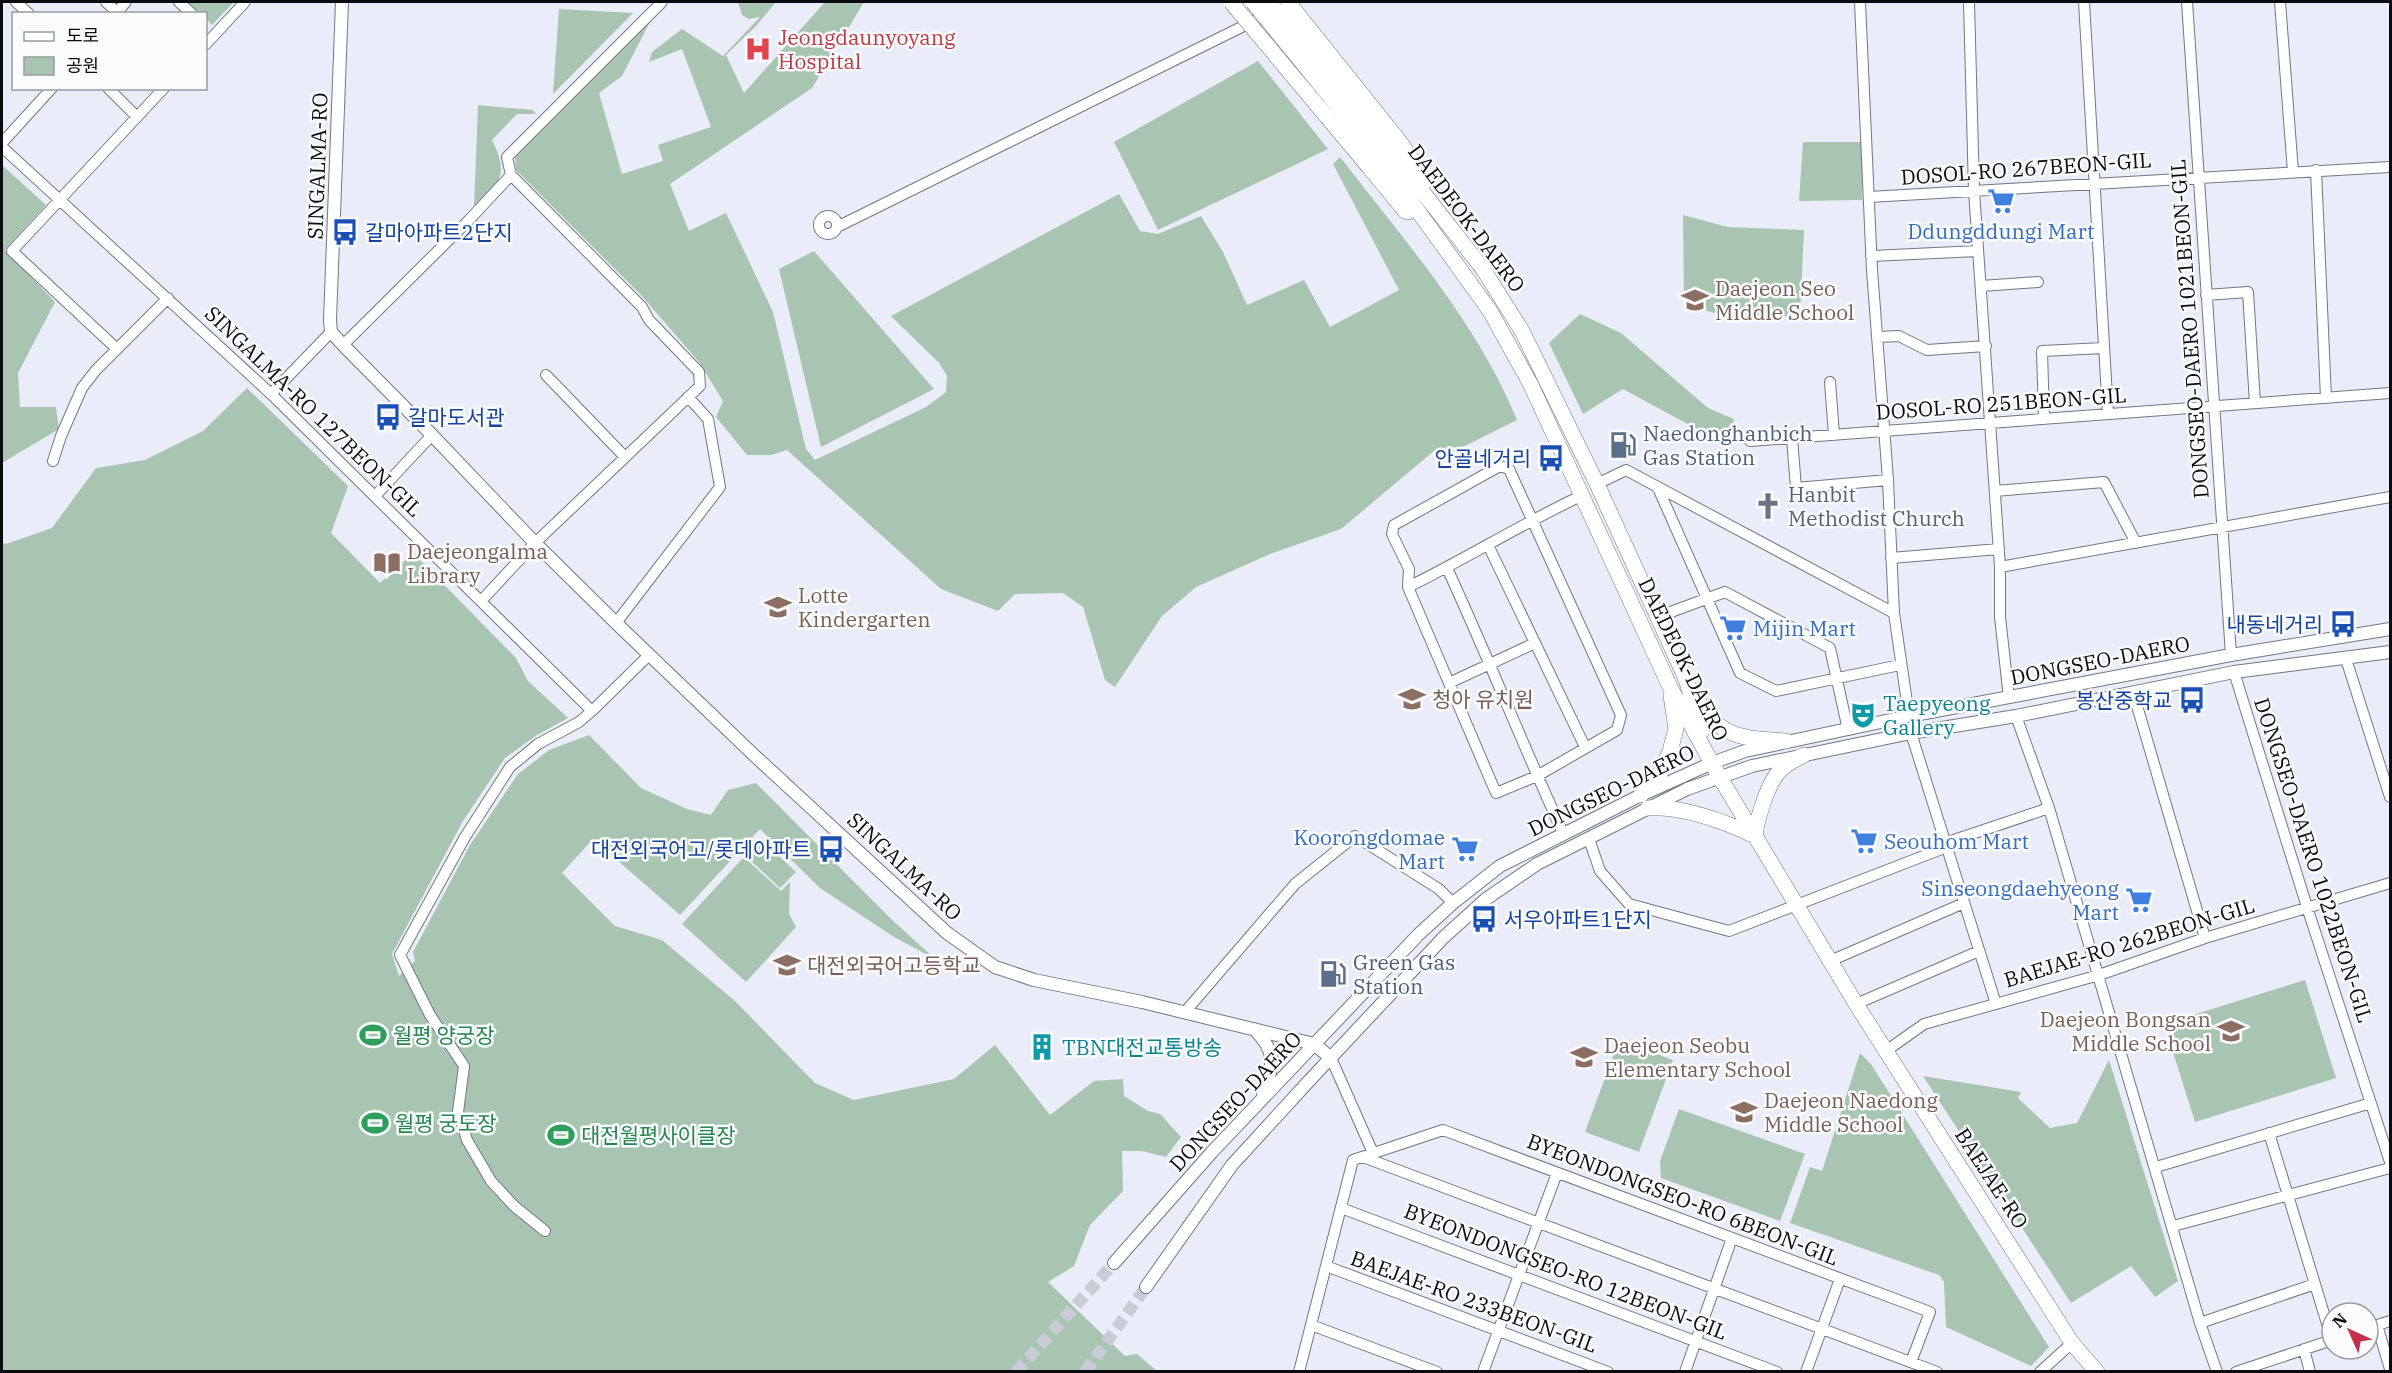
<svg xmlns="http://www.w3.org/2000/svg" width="2392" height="1373" font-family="'IBM Plex Serif','Noto Sans KR',serif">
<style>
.green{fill:#a7c5b0}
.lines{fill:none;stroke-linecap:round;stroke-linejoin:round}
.tertiary-tunnel{stroke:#c9cbd6;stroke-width:12;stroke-dasharray:12 6;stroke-linecap:butt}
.minor-casing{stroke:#747681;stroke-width:12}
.tertiary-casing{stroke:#747681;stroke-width:14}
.primary-casing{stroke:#747681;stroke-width:16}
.minor{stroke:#fff;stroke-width:10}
.tertiary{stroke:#fff;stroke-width:12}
.primary{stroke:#fff;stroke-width:15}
.primary-bridge-casing{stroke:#747681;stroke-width:16;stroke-linecap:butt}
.primary-bridge{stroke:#fff;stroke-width:15}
.labels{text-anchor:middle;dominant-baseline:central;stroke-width:5;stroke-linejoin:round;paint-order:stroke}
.health-label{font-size:21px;fill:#be3a42;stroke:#fafbfd;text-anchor:start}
.street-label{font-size:21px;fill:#0b0c10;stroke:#fafbfd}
.shop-label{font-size:21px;fill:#366cbe;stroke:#fafbfd;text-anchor:start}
.transit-label{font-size:21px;fill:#164399;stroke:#fafbfd;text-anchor:end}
.education-label{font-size:21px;fill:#785e54;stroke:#fafbfd;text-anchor:start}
.service-label{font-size:21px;fill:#4e5e75;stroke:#fafbfd;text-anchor:start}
.worship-label{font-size:21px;fill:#5b616d;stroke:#fafbfd;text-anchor:start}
.culture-label{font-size:21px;fill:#0d838f;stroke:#fafbfd;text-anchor:start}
.leisure-label{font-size:21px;fill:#27864d;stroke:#fafbfd;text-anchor:start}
</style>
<rect width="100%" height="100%" fill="#eaedf9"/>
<path class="green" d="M187 2H234L212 25 206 18V14L200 13Z
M738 2H776L756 26 726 55 744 93 825 2H864L812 88 670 184 689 231 726 213 773 312 806 449 815 460 926 407 946 392 947 376 939 363 891 316 1119 194 1140 231 1158 234 1201 216 1223 252 1247 305 1304 280 1330 327 1399 290 1333 164 1340 157C1404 240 1477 322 1517 420L1465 446 1435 450 1341 529 1270 554 1196 587 1162 616 1115 687 1105 680 1083 607 1063 593 1015 594 998 611 941 589 787 450 771 455H747L716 417 723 401 699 362 640 294 516 170 515 157 652 18 622 76 599 93 622 174 663 161 658 145 711 127 682 49 649 62 652 52 682 29 723 56 760 17 749 19 742 15Z
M559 9 633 13 553 94Z
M1258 61 1328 149 1158 230 1114 142Z
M478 105 533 110 536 114H517L492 140C509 174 501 184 474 207Z
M1803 142H1862V200L1799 201Z
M2 165 46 205 5 250 55 302 18 373 20 407H56L59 429 2 463Z
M1683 215 1728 227 1804 230 1800 316C1768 316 1706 323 1684 297Z
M814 251 934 389 821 447 779 269Z
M1580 314 1621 333 1708 408 1734 419 1730 447 1623 389 1583 414 1549 343Z
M247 388 348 486 331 533 380 583 413 553 516 658 528 681 568 718 537 735 505 758 463 821 392 954 399 976 415 961 413 952 470 845 518 774 549 750 589 735 641 788 687 809 711 815 728 790 756 783 890 918 935 959 894 937 820 888 760 829 680 915 593 839 562 873 615 926 662 940 735 1001 815 1083 854 1100 954 1079 995 1045 1050 1115 1094 1081 1123 1079 1124 1096 1148 1111 1160 1114 1181 1137 1166 1157 1142 1151H1122L1123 1191 1090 1225 1074 1266 1048 1282 1125 1356 1137 1354 1157 1371H2V543L6 544 52 528 96 468 145 460 203 431Z
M761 839 796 872 780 888 745 855Z
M744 857 781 891 790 882 789 914 796 927 746 982 682 924Z
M2305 980 2336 1078 2195 1122 2164 1024Z
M1619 1040 1673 1060 1639 1152 1585 1132Z
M1860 1053 1871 1064 2049 1347 2031 1366 1946 1327 1944 1282 1939 1275 1790 1223 1810 1167 1822 1171Z
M2109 1060 2178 1281 2155 1297 2131 1266 2071 1303 1923 1076 2021 1092 2018 1098 2050 1128 2077 1123Z
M1679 1109 1805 1154 1780 1221 1661 1178 1660 1161Z"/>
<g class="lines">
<path class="tertiary-tunnel" d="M1016 1372 1114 1263
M1085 1372 1146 1287"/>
<defs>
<path id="minor" d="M16 2 29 14
M106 2 117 12 126 2
M179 2 192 14
M1860 2 1872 270 1888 480 1894 613 1909 716
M1969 2 1974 191 2000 567V617L2009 698
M2084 2 2108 414
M2187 2 2231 655
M2280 2 2293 172
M206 44 245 2
M108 88 137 117
M2 143 52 88
M2 147 271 394 592 711
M2316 170 2326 398
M1869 197 2390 167
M819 225a9 9 0 1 1 18 0a9 9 0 1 1-18 0Z
M837 227 1270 13
M1871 256 1978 251
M1981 286 2038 282
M2206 295 2248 292 2255 403
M1877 337 1899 336 1927 350 1986 346
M343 345 469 220 511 175
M117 349 12 251 164 88
M546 375 625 457
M1830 382 1834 435
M271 394 331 332
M2044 419 2042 351 2104 348
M1792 438 1796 488 1888 480
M1750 441 2390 393
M53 461 61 436 82 388 96 370 168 298
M1500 466 1509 469 1621 715 1617 730 1537 776 1496 793 1408 587 1409 569 1392 534 1394 525Z
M1597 484 1626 470 1894 613
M1658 488 1740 673 1776 691 1900 665
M1995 491 2104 482 2136 543
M375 496 432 435
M1488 545 1585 747
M1891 558 1999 549
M2000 567 2390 497
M1447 568C1487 655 1523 745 1563 833
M1408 587C1467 558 1523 523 1583 495
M482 600 535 543 700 386 699 372 649 320 642 307 511 175 507 157 662 2
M1657 617 1725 592 1830 648 1848 730
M616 623 720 487 708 419 688 397
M2346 659 2390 797
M2234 672 2307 907 2390 1162
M1449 683 1535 643
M2133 692 2205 938
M2016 716 2049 808 2200 1323 2217 1372
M1911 733 1996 1004
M1589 839 1600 871 1629 904 1729 931 1947 847
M1945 843 2049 808
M1830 961 1964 903
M1856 1004 1979 951
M1185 1012 1295 884 1355 836 1439 889 1453 903
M1886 1051 1924 1024 2099 975 2205 938 2390 883
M1331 1058 1373 1153
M2269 1133 2332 1340
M1363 1157 1937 1372
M2156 1167 2371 1103
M1341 1208 1777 1372
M2173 1226 2390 1168
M545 1231 514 1206 491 1181 467 1140 458 1112 464 1066 430 1015 400 955 465 837 510 767 538 744 579 722 592 711 649 655
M1326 1266 1608 1372
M2200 1323 2315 1284
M1311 1325 1437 1372
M2377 1325 2390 1369
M2368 1328 2390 1321
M2304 1349 2310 1372
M1299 1372 1353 1160 1443 1130 1930 1312 1911 1362
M1483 1372 1557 1173
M1685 1372 1732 1238
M1806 1372 1840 1279
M2040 1372 2072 1343
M2236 1372 2332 1340"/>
<path id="tertiary" d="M342 2 330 320 331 332 343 345 432 435 535 543 616 623 756 757 947 933 995 967 1034 980 1142 1002 1314 1044 1331 1058
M1254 1029C1277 1052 1274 1064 1263 1093
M1114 1263 1212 1152 1419 934 1453 903 1500 866 1641 795 1712 763 1745 751 1909 716 2231 655 2390 629
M1146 1287 1232 1165 1308 1082 1443 938 1486 899 1537 864 1687 789 1752 766 1911 733 2016 716 2234 672 2390 652"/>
<path id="primary" d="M1400 142 1426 181
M1389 149 1483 269 1522 331 1597 484 1686 679 1702 731
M1379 157 1490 311 1531 385 1670 687 1719 776 1856 1004 2072 1343 2097 1372
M1368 166 1405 211 1408 212
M1699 702C1722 740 1747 738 1786 741
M1641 795 1660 774 1670 751 1676 729 1671 696
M1648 808C1684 806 1723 821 1755 836
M1755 836C1757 819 1767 787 1777 774 1783 765 1794 760 1804 755"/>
</defs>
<use href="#minor" class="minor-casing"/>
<use href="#tertiary" class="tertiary-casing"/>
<use href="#primary" class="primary-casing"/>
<use href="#minor" class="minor"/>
<use href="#tertiary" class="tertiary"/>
<use href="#primary" class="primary"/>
<defs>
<path id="primary-bridge" d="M1231 2 1368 166
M1253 2 1379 157
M1269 2 1389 149
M1288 2 1400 142"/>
</defs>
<use href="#primary-bridge" class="primary-bridge-casing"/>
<use href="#primary-bridge" class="primary-bridge"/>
</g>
<defs>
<symbol id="hospital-bare" viewBox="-9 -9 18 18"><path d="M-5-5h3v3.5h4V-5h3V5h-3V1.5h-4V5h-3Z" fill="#e0444e" stroke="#fafbfd" stroke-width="2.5" paint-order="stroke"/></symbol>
<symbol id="supermarket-bare" viewBox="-9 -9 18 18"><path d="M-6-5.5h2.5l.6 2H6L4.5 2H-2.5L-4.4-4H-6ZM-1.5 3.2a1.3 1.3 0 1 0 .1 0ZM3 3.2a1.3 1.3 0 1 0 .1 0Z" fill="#3f7fe0" stroke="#fafbfd" stroke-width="2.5" paint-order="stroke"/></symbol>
<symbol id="bus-bare" viewBox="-9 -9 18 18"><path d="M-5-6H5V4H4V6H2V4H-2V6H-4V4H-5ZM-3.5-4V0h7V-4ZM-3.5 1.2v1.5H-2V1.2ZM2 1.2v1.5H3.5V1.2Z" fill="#1a4fb4" stroke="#fafbfd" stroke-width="2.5" paint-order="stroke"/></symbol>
<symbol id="school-bare" viewBox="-9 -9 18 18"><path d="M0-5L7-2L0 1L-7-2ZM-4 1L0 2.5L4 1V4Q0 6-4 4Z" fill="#8d6e63" stroke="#fafbfd" stroke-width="2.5" paint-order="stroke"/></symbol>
<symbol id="fuel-bare" viewBox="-9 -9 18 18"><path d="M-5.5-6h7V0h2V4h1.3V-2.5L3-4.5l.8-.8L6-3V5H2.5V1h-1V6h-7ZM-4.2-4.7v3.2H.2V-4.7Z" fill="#5c6f8a" stroke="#fafbfd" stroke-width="2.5" paint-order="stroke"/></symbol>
<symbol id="church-bare" viewBox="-9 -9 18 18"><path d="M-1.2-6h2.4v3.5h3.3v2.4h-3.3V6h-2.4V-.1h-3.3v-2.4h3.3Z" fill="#6b7280" stroke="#fafbfd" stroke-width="2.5" paint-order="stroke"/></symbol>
<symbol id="library-bare" viewBox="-9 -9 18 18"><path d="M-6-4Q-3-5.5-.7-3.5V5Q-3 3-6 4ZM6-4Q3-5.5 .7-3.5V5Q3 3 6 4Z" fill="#8d6e63" stroke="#fafbfd" stroke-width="2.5" paint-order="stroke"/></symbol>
<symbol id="theatre-bare" viewBox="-9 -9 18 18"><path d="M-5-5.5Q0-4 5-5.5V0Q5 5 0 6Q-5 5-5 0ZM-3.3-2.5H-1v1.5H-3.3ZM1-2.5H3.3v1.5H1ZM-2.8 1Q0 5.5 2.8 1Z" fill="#0f9aa8" stroke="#fafbfd" stroke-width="2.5" paint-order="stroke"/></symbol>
<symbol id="stadium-bare" viewBox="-9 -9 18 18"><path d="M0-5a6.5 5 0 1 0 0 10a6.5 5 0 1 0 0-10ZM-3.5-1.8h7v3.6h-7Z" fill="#2e9e5b" stroke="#fafbfd" stroke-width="2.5" paint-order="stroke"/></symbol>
<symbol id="building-bare" viewBox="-9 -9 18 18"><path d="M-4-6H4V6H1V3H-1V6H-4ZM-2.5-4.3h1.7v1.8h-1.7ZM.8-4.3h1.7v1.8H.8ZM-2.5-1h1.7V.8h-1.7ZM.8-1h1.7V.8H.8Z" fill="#0f9aa8" stroke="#fafbfd" stroke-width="2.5" paint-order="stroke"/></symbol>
</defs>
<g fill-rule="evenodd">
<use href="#hospital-bare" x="739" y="30" width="38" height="38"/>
<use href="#supermarket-bare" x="1982" y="182" width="38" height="38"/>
<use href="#bus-bare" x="326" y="213" width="38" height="38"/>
<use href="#school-bare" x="1676" y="281" width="38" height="38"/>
<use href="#bus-bare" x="369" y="398" width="38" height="38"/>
<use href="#fuel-bare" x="1604" y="426" width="38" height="38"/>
<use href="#bus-bare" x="1532" y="439" width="38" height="38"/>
<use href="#church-bare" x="1749" y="487" width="38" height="38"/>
<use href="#library-bare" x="368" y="544" width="38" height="38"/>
<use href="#school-bare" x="759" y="588" width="38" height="38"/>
<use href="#bus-bare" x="2324" y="605" width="38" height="38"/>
<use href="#supermarket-bare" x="1714" y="609" width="38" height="38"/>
<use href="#school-bare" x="1393" y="680" width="38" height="38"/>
<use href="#bus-bare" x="2173" y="681" width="38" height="38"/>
<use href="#theatre-bare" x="1844" y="696" width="38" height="38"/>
<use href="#supermarket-bare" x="1845" y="822" width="38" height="38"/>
<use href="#bus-bare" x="812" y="830" width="38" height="38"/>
<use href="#supermarket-bare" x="1446" y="830" width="38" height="38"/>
<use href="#supermarket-bare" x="2120" y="881" width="38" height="38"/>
<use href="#bus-bare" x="1465" y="900" width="38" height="38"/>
<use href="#school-bare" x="768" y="946" width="38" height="38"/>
<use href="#fuel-bare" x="1314" y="955" width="38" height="38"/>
<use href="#school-bare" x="2212" y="1012" width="38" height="38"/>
<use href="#stadium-bare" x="354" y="1016" width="38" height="38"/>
<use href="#building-bare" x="1023" y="1028" width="38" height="38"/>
<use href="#school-bare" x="1565" y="1038" width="38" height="38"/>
<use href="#school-bare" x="1725" y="1093" width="38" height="38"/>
<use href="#stadium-bare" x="356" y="1104" width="38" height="38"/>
<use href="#stadium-bare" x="542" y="1116" width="38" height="38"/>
</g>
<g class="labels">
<g class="health-label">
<text x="778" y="37">Jeongdaunyoyang<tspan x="778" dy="24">Hospital</tspan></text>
</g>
<g class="street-label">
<text transform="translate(317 166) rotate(-88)">SINGALMA-RO</text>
<text transform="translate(2026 168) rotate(-4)">DOSOL-RO 267BEON-GIL</text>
<text transform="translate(1467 218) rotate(53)">DAEDEOK-DAERO</text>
<text transform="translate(2189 329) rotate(-94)">DONGSEO-DAERO 1021BEON-GIL</text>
<text transform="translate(2001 403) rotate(-4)">DOSOL-RO 251BEON-GIL</text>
<text transform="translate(314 411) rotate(44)">SINGALMA-RO 127BEON-GIL</text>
<text transform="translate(1684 659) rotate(64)">DAEDEOK-DAERO</text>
<text transform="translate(2100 660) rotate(-11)">DONGSEO-DAERO</text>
<text transform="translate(1611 790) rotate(-26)">DONGSEO-DAERO</text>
<text transform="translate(2314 860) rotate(72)">DONGSEO-DAERO 1022BEON-GIL</text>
<text transform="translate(905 866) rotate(43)">SINGALMA-RO</text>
<text transform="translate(2129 942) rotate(-17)">BAEJAE-RO 262BEON-GIL</text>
<text transform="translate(1235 1101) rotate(-47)">DONGSEO-DAERO</text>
<text transform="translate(1992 1178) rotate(57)">BAEJAE-RO</text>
<text transform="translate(1683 1199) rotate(21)">BYEONDONGSEO-RO 6BEON-GIL</text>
<text transform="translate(1566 1271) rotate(21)">BYEONDONGSEO-RO 12BEON-GIL</text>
<text transform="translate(1474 1301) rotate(20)">BAEJAE-RO 233BEON-GIL</text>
</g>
<g class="shop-label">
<text x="2001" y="231" text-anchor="middle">Ddungddungi Mart</text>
<text x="1753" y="628">Mijin Mart</text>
<text x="1445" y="837" text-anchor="end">Koorongdomae<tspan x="1445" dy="24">Mart</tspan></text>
<text x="1884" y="841">Seouhom Mart</text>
<text x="2119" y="888" text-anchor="end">Sinseongdaehyeong<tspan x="2119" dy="24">Mart</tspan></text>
</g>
<g class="transit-label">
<text x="365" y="232" text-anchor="start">갈마아파트2단지</text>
<text x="408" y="417" text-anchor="start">갈마도서관</text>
<text x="1531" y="458">안골네거리</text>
<text x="2323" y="624">내동네거리</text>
<text x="2172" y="700">봉산중학교</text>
<text x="811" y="849">대전외국어고/롯데아파트</text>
<text x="1504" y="919" text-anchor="start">서우아파트1단지</text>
</g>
<g class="education-label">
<text x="1715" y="288">Daejeon Seo<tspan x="1715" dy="24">Middle School</tspan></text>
<text x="407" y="551">Daejeongalma<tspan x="407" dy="24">Library</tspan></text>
<text x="798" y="595">Lotte<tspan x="798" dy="24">Kindergarten</tspan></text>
<text x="1432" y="699">청아 유치원</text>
<text x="807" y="965">대전외국어고등학교</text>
<text x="2211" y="1019" text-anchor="end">Daejeon Bongsan<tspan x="2211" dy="24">Middle School</tspan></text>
<text x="1604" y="1045">Daejeon Seobu<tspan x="1604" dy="24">Elementary School</tspan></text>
<text x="1764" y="1100">Daejeon Naedong<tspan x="1764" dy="24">Middle School</tspan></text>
</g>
<g class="service-label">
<text x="1643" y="433">Naedonghanbich<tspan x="1643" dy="24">Gas Station</tspan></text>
<text x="1353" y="962">Green Gas<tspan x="1353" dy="24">Station</tspan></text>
</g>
<g class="worship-label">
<text x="1788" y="494">Hanbit<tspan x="1788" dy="24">Methodist Church</tspan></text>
</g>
<g class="culture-label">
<text x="1883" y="703">Taepyeong<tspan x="1883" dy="24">Gallery</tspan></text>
<text x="1062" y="1047">TBN대전교통방송</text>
</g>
<g class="leisure-label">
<text x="393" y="1035">월평 양궁장</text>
<text x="395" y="1123">월평 궁도장</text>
<text x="581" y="1135">대전월평사이클장</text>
</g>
</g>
<rect width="2392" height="1373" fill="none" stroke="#0b0c10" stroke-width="6"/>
<rect x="12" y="12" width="195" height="78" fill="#fafbfd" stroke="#9a9b9e" stroke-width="1.5"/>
<rect x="24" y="32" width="30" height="9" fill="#ffffff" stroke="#9a9b9e" stroke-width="1.5"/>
<text x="66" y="42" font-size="18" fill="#0b0c10">도로</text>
<rect x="24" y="57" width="30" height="18" fill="#a7c5b0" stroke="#9a9b9e" stroke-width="1.5"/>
<text x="66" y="72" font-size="18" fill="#0b0c10">공원</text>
<g transform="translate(2350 1331) rotate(315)"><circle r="28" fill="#fafbfd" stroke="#9a9b9e" stroke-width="1.5"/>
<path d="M0-4.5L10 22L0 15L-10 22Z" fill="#c2324a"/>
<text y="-9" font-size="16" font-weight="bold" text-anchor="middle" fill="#0b0c10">N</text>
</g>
</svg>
